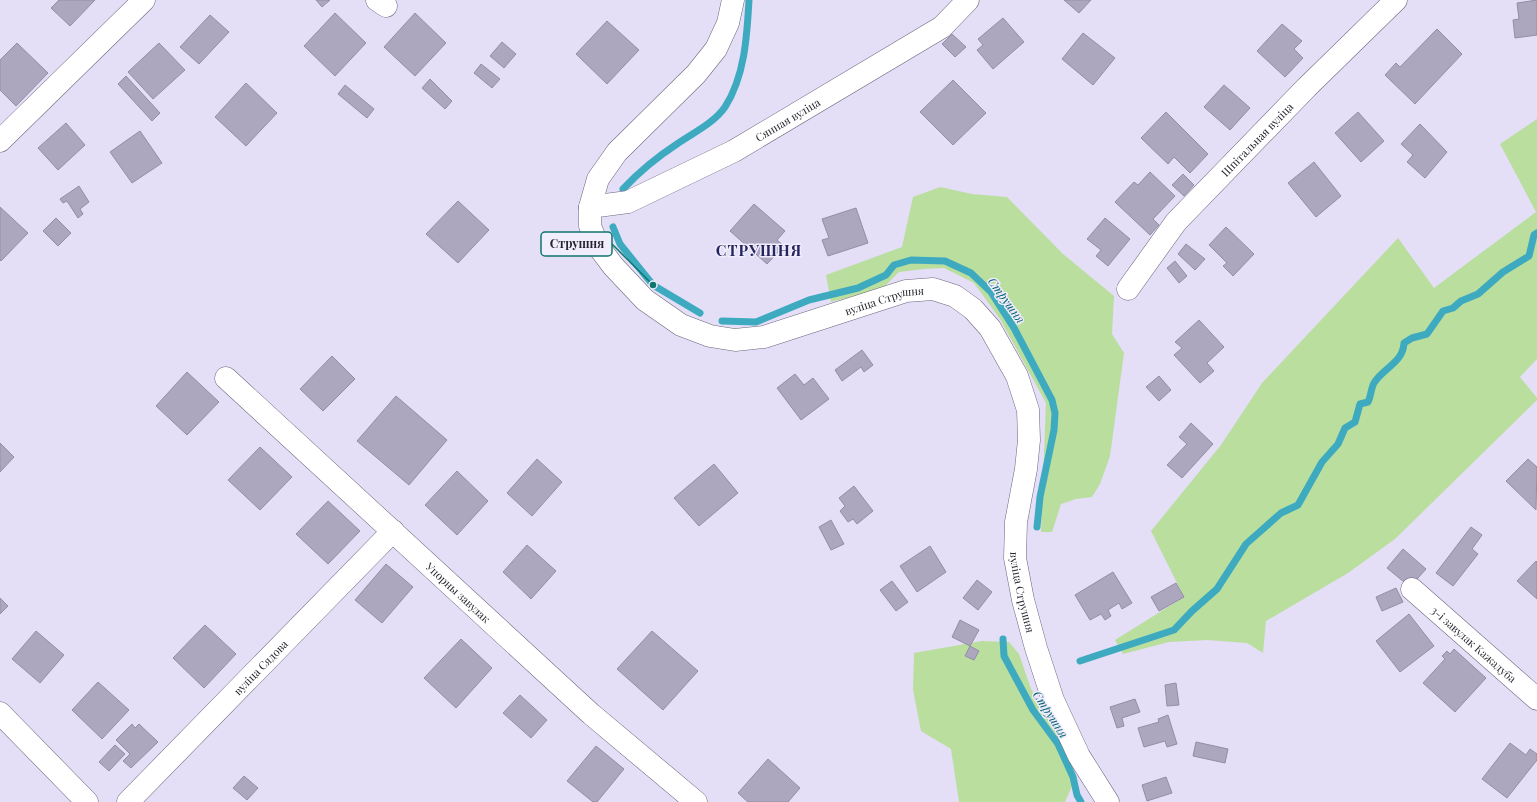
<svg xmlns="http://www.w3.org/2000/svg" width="1537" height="802" font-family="'Playfair Display',serif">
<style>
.green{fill:#bade9e}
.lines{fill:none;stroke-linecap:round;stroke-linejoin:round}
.stream{stroke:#3eaac0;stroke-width:7}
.building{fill:#aca7bf;stroke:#938ea6}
.minor-casing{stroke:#6b667c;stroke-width:23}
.minor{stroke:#fff;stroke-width:22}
.labels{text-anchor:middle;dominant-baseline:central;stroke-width:3;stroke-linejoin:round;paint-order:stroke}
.street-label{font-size:11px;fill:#26242d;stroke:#f0edfc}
.water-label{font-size:12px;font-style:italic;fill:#056272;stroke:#f0edfc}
.district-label{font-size:15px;font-weight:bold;letter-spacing:1px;fill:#25255e;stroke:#f0edfc}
.leader{fill:none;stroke:#0f766e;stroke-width:1.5}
.callout-dot{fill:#0f766e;stroke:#f0edfc;stroke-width:1.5}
.callout{fill:#f0edfc;stroke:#0f766e;stroke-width:1.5}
.callout-label{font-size:12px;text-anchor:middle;font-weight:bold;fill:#26242d}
</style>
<rect width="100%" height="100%" fill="#e4def7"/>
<path class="green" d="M1537 119V359L1520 377 1537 398V400L1395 539 1348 573 1266 621 1263 653 1247 643 1207 640 1169 642 1123 654 1115 640 1184 597 1151 531 1221 445 1262 383 1398 238 1434 288 1536 212 1500 144Z
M940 187 972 194 1007 197 1063 254 1114 296 1112 334 1124 353 1110 456 1100 484 1092 497 1076 499 1061 504 1052 532H1041L1046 403 1000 319 974 283 944 268 924 269 899 272 882 289 831 302 826 275 902 247 913 197Z
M982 641 1009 642 1019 654 1031 689 1059 736 1072 786 1065 802H959L951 749 921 731 913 690 914 653Z"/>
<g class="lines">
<path class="stream" d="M623 189C639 172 657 157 677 144 693 133 714 123 725 107 745 76 747 35 749 0
M613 227 620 244 653 285 700 313
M722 321 756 322 809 300 858 288 886 275 894 265 911 260 945 261 971 273 991 292 1014 328 1052 400 1055 413 1054 430 1040 497 1037 527
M1003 639 1004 656 1033 710 1058 744 1073 777 1077 795 1081 802
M1080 661 1174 630 1192 611 1217 589 1246 544 1281 513 1298 505 1322 462 1338 444 1345 428 1355 422 1360 404 1368 402C1371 396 1371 388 1374 383 1383 368 1403 363 1404 343L1412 338 1427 334 1443 311 1453 308 1461 301 1478 294 1503 272 1529 256 1534 235 1537 233"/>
</g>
<path class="building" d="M59 0H95L70 26 51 8Z
M316 0H330L322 7Z
M1064 0H1091L1079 13Z
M1537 0V35L1515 38 1513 20 1519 19 1517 3Z
M335 13 366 43 335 76 304 46Z
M415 13 446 43 415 76 384 47Z
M210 15 229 32 199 64 180 47Z
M1003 18 1024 42 993 69 977 50 983 45 978 39Z
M607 21 639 50 607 84 576 54Z
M1282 24 1302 41 1294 49 1303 58 1285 77 1257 51Z
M1437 29 1462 54 1415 104 1385 75 1396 63 1400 67Z
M1083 33 1115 58 1093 85 1062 59Z
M952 34 966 47 955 57 942 44Z
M502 42 516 54 504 68 490 56Z
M17 43 48 73 16 106 0 90V60Z
M159 43 185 70 153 99 128 72Z
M481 64 500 79 492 88 474 73Z
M126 76 160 113 152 121 118 84Z
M430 79 452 101 445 109 422 88Z
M953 80 986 113 953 145 920 112Z
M246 83 277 113 246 146 215 117Z
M345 85 374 109 367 118 338 94Z
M1224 85 1250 108 1230 130 1204 107Z
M1166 112 1208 154 1190 173 1174 157 1168 164 1141 138Z
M1358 112 1384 141 1361 162 1335 133Z
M66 123 85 145 58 170 38 148Z
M1420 124 1447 152 1425 178 1407 162 1413 155 1401 144Z
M140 131 162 163 132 183 110 152Z
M1314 162 1341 196 1316 217 1288 183Z
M1150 172 1175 196 1153 219 1159 225 1150 235 1115 202 1134 182 1138 185Z
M1183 174 1194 185 1184 196 1172 185Z
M79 186 89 202 80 209 83 214 78 218 67 201 63 203 60 199Z
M458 201 489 230 458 263 426 234Z
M754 204 785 231 777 240 784 246 767 264 730 231Z
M0 207 28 233 1 261 0 260Z
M856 208 868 243 828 256 822 240 829 238 822 219Z
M56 218 71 233 58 246 43 231Z
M1105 218 1130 239 1108 266 1096 256 1101 250 1087 239Z
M1226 227 1254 254 1233 276 1223 266 1227 263 1209 245Z
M1186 244 1205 259 1195 270 1178 254Z
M1175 261 1187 276 1179 283 1167 268Z
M1199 320 1224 347 1207 363 1214 371 1200 383 1174 355 1182 348 1175 342Z
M862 350 873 365 864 372 861 367 842 381 835 370Z
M332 356 355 379 323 411 300 389Z
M187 372 219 402 187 435 156 406Z
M795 374 804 385 813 378 829 399 801 420 777 388Z
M1159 376 1171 390 1159 401 1146 387Z
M396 396 447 440 409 485 357 441Z
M1191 423 1213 444 1182 478 1167 465 1187 444 1179 437Z
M0 443 14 457 0 472Z
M260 447 292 477 260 510 228 480Z
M537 459 562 482 532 516 507 493Z
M1528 459 1537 467 1536 510 1506 481Z
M714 464 738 493 699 526 674 498Z
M457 471 488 501 457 535 425 505Z
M854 486 873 511 857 524 853 519 848 522 840 511 845 506 839 498Z
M328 501 360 531 328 564 296 534Z
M831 520 844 544 831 550 819 527Z
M1471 527 1482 535 1472 549 1478 554 1453 586 1436 573Z
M527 545 556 571 531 599 503 572Z
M930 546 946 572 917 592 900 566Z
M1403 549 1426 569 1410 587 1387 568Z
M1536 561 1537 562V599L1517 581Z
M386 564 413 587 382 623 355 600Z
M1113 572 1132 603 1122 609 1119 603 1108 610 1111 616 1105 620 1101 614 1090 620 1075 595Z
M977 580 992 592 978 610 963 598Z
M892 581 908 602 896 611 880 590Z
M1176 583 1184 597 1159 611 1151 597Z
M1396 588 1403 602 1382 611 1376 597Z
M0 598 8 606 0 614Z
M1409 614 1434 646 1400 672 1376 641Z
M960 620 979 630 970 646 952 637Z
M205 625 236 654 204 688 173 658Z
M36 631 64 655 40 683 12 659Z
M652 631 698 671 663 710 617 669Z
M461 639 492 668 456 708 424 678Z
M970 646 979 651 974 660 965 656Z
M1454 649 1486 678 1455 712 1423 683 1445 659 1442 656 1447 651 1450 654Z
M98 682 129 710 102 739 72 710Z
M1176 683 1179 705 1167 706 1165 685Z
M520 695 547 720 531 738 503 713Z
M1135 699 1140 712 1122 718 1124 726 1117 728 1110 707Z
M1168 715 1177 744 1167 747 1165 741 1144 747 1138 728 1159 722 1158 719Z
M132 724 135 728 139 724 158 742 131 768 123 761 130 754 116 740Z
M1196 742 1228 749 1225 763 1193 756Z
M1510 743 1526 755 1530 749 1537 754V760L1507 798 1482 779Z
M115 745 125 754 109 771 99 762Z
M596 746 624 769 597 802H593L567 781Z
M768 759 800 788 788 802H748L738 793Z
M244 776 258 788 247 800 233 788Z
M1166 777 1172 793 1147 801 1142 785Z"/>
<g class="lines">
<defs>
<g id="minor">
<path d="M377 0 386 6"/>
<path id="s1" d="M733 0 728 23 716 49 696 74 617 152 598 179 590 207V226L598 246 613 266 645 300 681 325 710 336 735 340 764 337 906 291 933 289 955 296 973 309 990 328 1017 376 1028 410 1029 440 1026 469 1016 522 1015 558 1023 600 1036 648 1053 700 1079 756 1108 802"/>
<path d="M0 141 144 0"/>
<path id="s2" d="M590 207 628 202 734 151 942 27 968 0"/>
<path id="s3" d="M1128 289 1176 222 1307 87 1396 0"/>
<path id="s4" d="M226 378 591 714 696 802"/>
<path id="s5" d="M1412 589 1537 699"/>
<path d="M0 713 87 802"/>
<path id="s6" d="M128 802 393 531"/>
</g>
</defs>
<use href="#minor" class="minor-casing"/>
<use href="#minor" class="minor"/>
</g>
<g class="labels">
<g class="street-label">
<text stroke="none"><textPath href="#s2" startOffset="218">Сянная вуліца</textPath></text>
<text stroke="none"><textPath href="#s3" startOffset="198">Шпітальная вуліца</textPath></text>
<text stroke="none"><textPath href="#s1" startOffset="625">вуліца Струшня</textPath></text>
<text stroke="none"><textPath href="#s4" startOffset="316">Упорны завулак</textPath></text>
<text stroke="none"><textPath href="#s1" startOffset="1021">вуліца Струшня</textPath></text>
<text stroke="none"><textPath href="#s5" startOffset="83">3-і завулак Кажадуба</textPath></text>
<text stroke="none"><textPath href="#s6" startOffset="189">вуліца Сядова</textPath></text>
</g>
<g class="water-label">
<text transform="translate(1007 300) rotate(54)">Струшня</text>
<text transform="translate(1051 714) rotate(57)">Струшня</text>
</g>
<g class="district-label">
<text x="759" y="250">СТРУШНЯ</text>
</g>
</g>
<path class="leader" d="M653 285L612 244"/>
<circle class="callout-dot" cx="653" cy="285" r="4"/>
<rect class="callout" x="541" y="232" width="71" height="24" rx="4"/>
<g class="callout-label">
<text x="577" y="248">Струшня</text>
</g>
</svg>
